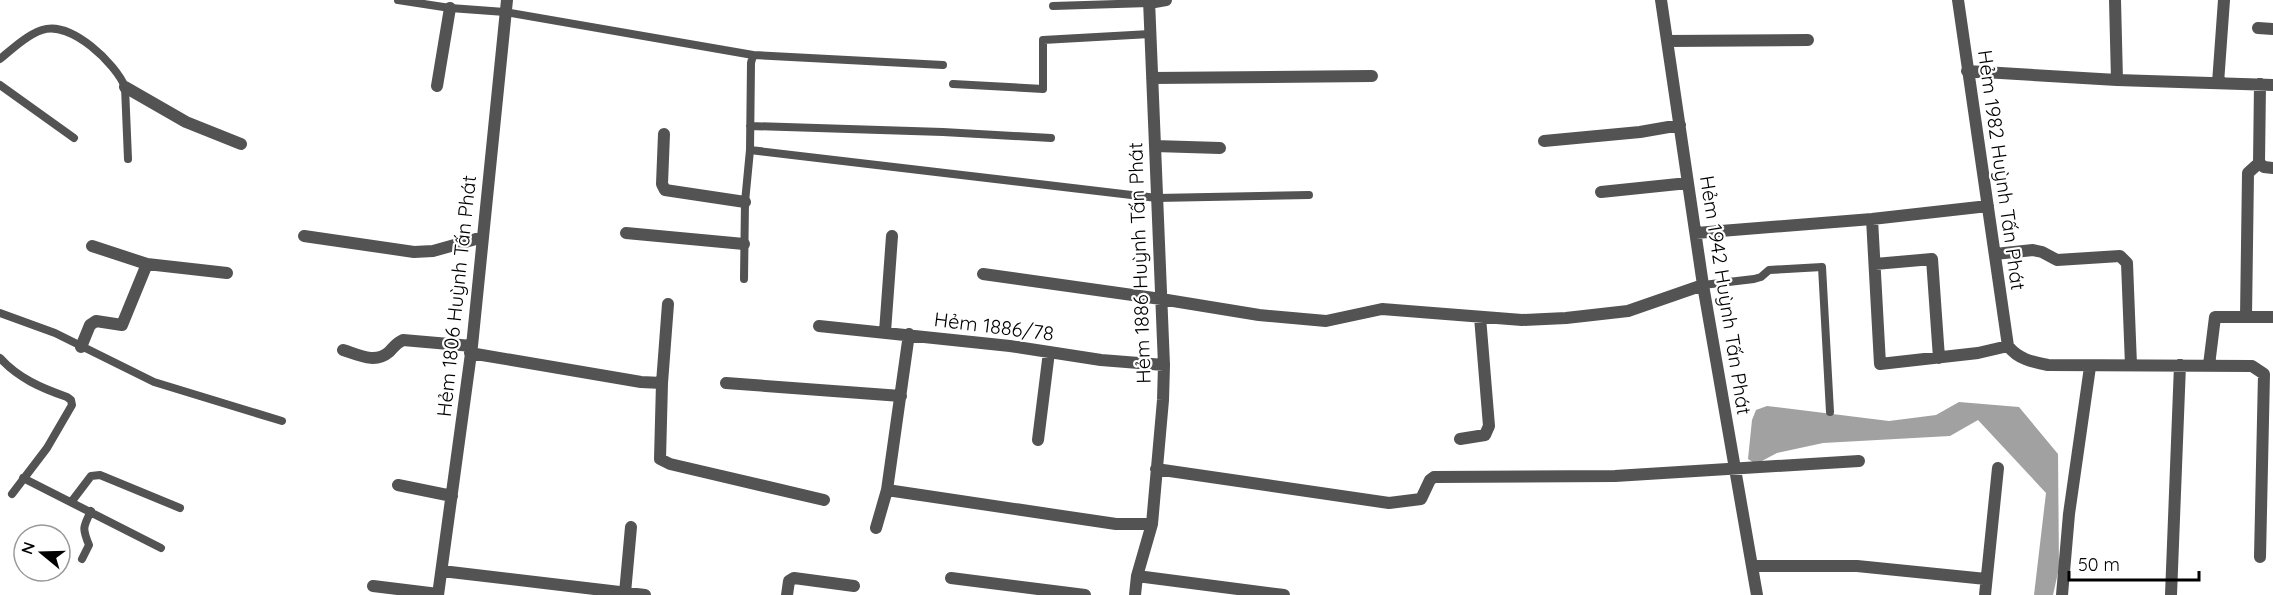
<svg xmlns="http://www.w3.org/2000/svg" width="2273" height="595" font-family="Quicksand,sans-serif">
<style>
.water{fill:#a1a1a1}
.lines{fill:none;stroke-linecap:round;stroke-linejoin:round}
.lane{stroke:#535353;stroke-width:8}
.street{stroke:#535353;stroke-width:12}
.labels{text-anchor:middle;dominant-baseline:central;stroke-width:4.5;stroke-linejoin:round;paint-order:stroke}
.street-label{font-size:20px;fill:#000;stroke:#fff}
</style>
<rect width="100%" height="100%" fill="#fff"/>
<path class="water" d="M1959 402 2019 407 2058 454 2059 568 2053 595H2034L2046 493 1978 420 1950 436 1823 443 1777 453 1756 464 1748 459 1752 420 1756 410 1767 406 1889 421 1936 415Z"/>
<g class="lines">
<path class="lane" d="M398 0 450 8 505 12 753 55
M1053 6 1149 3
M0 59C12 49 27 35 42 30 71 20 116 64 125 87L128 159
M953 84 1043 89V40L1150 34
M0 85 74 138
M750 126 943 132 1051 138
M750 150 1157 198 1309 195
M744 279 745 202 750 150 751 63 753 55 943 65
M1703 285 1754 279 1761 277 1769 270 1822 267 1830 412
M0 313 55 333 154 382 282 421
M0 358C18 378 41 388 67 397L71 400 72 405 47 448 12 494
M23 478 161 548
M72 501 91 476 100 475 180 508
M82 559 89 545C82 528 83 527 91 511"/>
<path class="street" d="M1661 0 1703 285 1757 595
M1958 0 2008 346C2018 359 2032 362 2048 365L2252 366 2264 374 2260 557
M2115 0 2117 80
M1149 3 1166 0
M2258 28 2273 29
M1667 41 1808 40
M1967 71 2117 80 2273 85
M1152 78 1372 76
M2218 83 2224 0
M2260 84 2259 163 2264 167 2273 168
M437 86 450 8
M125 87 186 122 241 144
M664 134 662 184 665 190 745 202
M1544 141 1640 132 1680 125
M1155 146 1220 148
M1601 192 1688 183
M1872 219 1880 364 1978 353 2008 346
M626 233 744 244
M1696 233 1872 219 1988 206
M304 236 414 252 433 251 483 237
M1995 254 2033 250 2042 252 2057 260 2120 256 2127 263 2131 365
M147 264 227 273
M1875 264 1932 259 1939 358
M983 274 1161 299 1259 315 1326 321 1382 309 1522 320 1566 318 1628 311 1703 285
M668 304 662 383 660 459 670 464 824 500
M2246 317 2248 173 2259 163
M819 326 1010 346 1101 360 1164 365
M885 332 892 236
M81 347 90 325 96 321 122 325 147 264 92 246
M343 350C359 355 375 364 389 352 394 347 396 343 403 340L472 346
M470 353 641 382 662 383
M2209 365 2215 317H2273
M726 383 901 396
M1460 439 1485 435 1489 426 1480 317
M1038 440 1049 352
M1156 469 1389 503 1421 499 1430 480 1434 477 1615 476 1859 461
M398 485 452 496
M887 490 1116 524H1152
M876 528 887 490 909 334
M1752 566H1857L1986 579
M442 571 645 595
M1137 576 1284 595
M951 578 1085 595
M373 586 438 594
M625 593 631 527
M438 595 472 346 507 0
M787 595 789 581 794 578 854 586
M1135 595 1137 576 1152 524 1163 400 1164 365 1149 0
M1985 595 1998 468
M2062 595 2069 514 2090 367
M2171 595 2180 365"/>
</g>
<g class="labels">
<g class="street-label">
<text transform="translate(2002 170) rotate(82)">Hẻm 1982 Huỳnh Tấn Phát</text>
<text transform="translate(1139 263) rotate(-92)">Hẻm 1886 Huỳnh Tấn Phát</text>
<text transform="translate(1726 295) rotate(81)">Hẻm 1942 Huỳnh Tấn Phát</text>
<text transform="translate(456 296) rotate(-84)">Hẻm 1806 Huỳnh Tấn Phát</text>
<text transform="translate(994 326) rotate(7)">Hẻm 1886/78</text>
</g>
</g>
<g transform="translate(42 553) rotate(289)"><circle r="28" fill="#ffffff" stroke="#999999" stroke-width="1.5"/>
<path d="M0-4.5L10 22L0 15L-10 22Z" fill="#000000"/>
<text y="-9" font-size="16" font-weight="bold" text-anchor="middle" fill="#000000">N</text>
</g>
<path d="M2069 571v9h130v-9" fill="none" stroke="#000000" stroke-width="3"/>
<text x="2078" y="571" font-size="18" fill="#000000" stroke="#ffffff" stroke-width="4.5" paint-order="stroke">50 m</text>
</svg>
